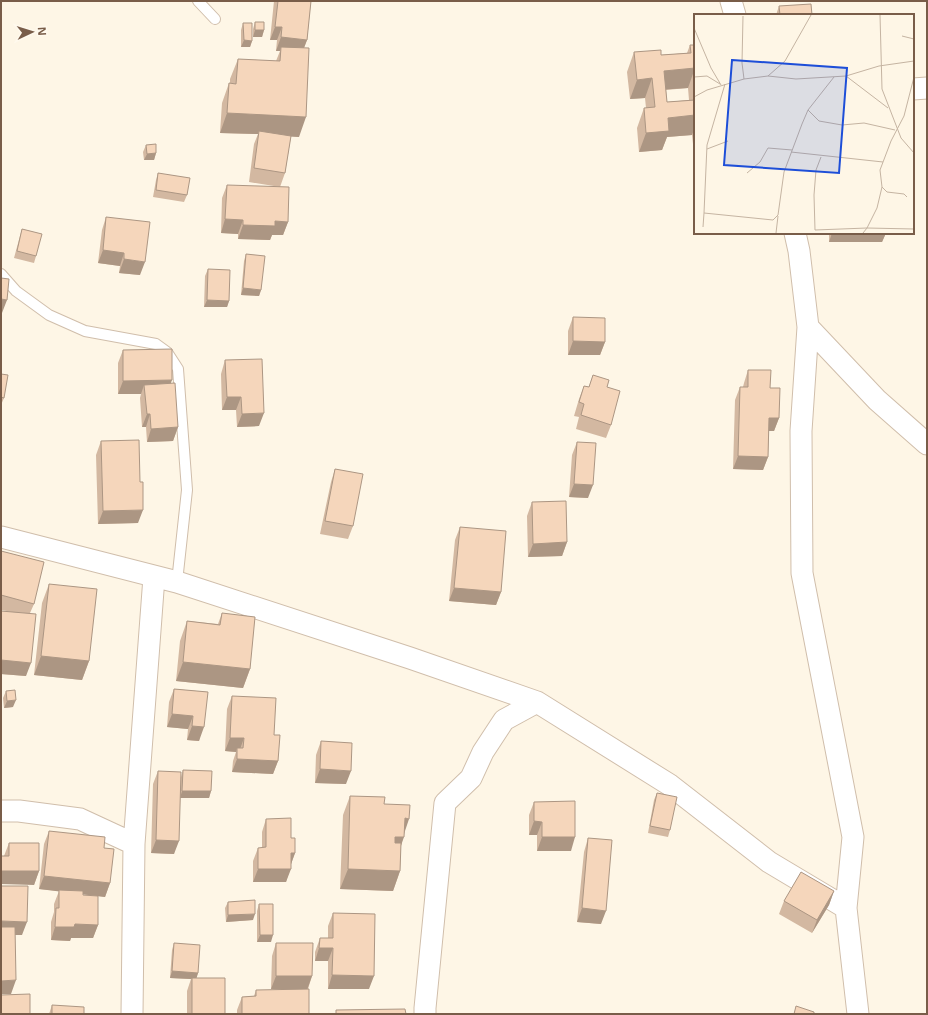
<svg xmlns="http://www.w3.org/2000/svg" width="928" height="1015" font-family="'Open Sans',sans-serif">
<style>
.lines{fill:none;stroke-linecap:round;stroke-linejoin:round}
.service-casing{stroke:#d0beab;stroke-width:12}
.minor-casing{stroke:#d0beab;stroke-width:23}
.service{stroke:#fff;stroke-width:10}
.minor{stroke:#fff;stroke-width:21}
.wall{fill:#d3b8a1;fill-rule:evenodd}
.shaded-wall{fill:#ac9683}
.building{fill:#f5d6bb;stroke:#ac9683}
.inset-road{fill:none;stroke:#c5b4a2;stroke-width:1}
.view{fill:#1d4ed8;fill-opacity:0.15;stroke:#1d4ed8;stroke-width:2}
.inset-edge{fill:none;stroke:#795d49;stroke-width:2}
</style>
<rect width="100%" height="100%" fill="#fef6e6"/>
<g class="lines">
<defs>
<path id="service" d="M198 1 215 19
M1 274 16 291 49 315 85 331 156 344 167 352 178 369 187 490 177 582"/>
<path id="minor" d="M731 1 735 15
M913 89 927 88
M795 233 799 251 808 327 801 431 802 573 853 837 846 908 858 1014
M808 327 877 400 927 444
M1 537 177 582 410 658 537 702 670 785 769 862 846 908
M1 811H19L80 819 134 844
M132 1014 134 844 154 577
M425 1014V1008L445 803 471 778 483 752 504 720 537 702"/>
</defs>
<use href="#service" class="service-casing"/>
<use href="#minor" class="minor-casing"/>
<use href="#service" class="service"/>
<use href="#minor" class="minor"/>
</g>
<path class="wall" d="M274 1H311L307 40 304 48 299 137 291 136 285 173 280 187 249 182 254 144 258 134 220 133 222 103 229 83H230V79L238 59 276 61 280 51H276L277 40H270Z
M779 6 812 15H776Z
M255 22 264 30 262 37H253V29Z
M243 23 252 41 250 47H241V30Z
M690 45H695V144H693L692 135 667 137 662 150 639 152 637 128 644 108H646L645 98 630 99 627 72 634 52 661 55 687 53ZM688 88 689 100 667 102 666 90Z
M146 145 156 153 154 160H144L143 152Z
M158 173 187 195 184 202 153 197 156 180Z
M227 185 288 222 283 235H272L270 240 238 239V234L221 233 222 198Z
M106 217 140 275 119 273 120 266 98 263 102 230Z
M22 229 36 256 34 263 14 258 20 236Z
M829 233H886L882 242H829Z
M246 254 261 290 259 296 241 295 244 261Z
M208 269 229 301 227 307H204L205 276Z
M573 317 605 342 600 355H568V331Z
M123 350 171 383 178 427 173 441 147 442 146 427H142L140 398 141 394H118V363Z
M225 360 259 426 237 427 236 410H222L221 374Z
M748 370 770 388 779 418 774 431H769L768 457 763 470 733 469 735 400 740 387H743L744 383Z
M1 373 4 398 1 405Z
M593 375 607 387 611 425 606 438 576 429 579 417 574 416 579 399 584 386 589 387Z
M101 441 138 523 98 524 96 455Z
M577 442 588 498 569 497 572 455Z
M335 469 353 526 348 539 320 534 331 482Z
M532 502 567 542 562 556 528 557 527 516Z
M460 527 501 592 496 605 449 601 455 540Z
M1 551 34 604 30 613 26 676 1 674V611H7L1 610Z
M49 584 89 661 82 680 34 675 42 603Z
M222 613 250 669 243 688 176 681 180 641 187 621 218 624Z
M174 689 208 692 199 741 187 740 188 729 167 727 169 702Z
M6 691 13 707 4 708 3 698Z
M232 696 274 735 278 761 273 774 232 772 233 761 236 752 225 751 227 709Z
M321 741 346 784 315 783 316 755Z
M183 770 211 791 209 798H180L174 854 151 853 153 784 158 771 181 777Z
M657 793 670 830 668 837 648 833 654 800Z
M350 796 384 804 404 832 401 846 400 871 393 891 340 889 343 815Z
M534 802 571 851H537V835H529V815Z
M266 819 291 838 295 853 291 864 286 882H253V861L258 848H262V832Z
M49 831 104 848 110 883 105 897 98 896V925L93 938H71L70 941 51 940V922L54 912V904L59 891 39 889 44 844ZM83 894 94 896 83 895Z
M588 838 601 924 577 922 584 852Z
M9 843 39 871 34 885 4 856Z
M834 891 829 905 812 933 779 914 784 901Z
M228 902 253 920 226 922 225 908Z
M259 904 271 942H257V911Z
M333 913 369 989H328V961H315V952L320 938H328V926Z
M174 943 198 973 196 978 225 1014H187V991L191 979 170 978 172 950Z
M276 943 312 976 308 989 309 1014H237V1010L242 997 254 996 256 990H298L271 989 272 956Z
M52 1005 84 1014H49Z"/>
<path class="shaded-wall" d="M275 27H282L277 40H270Z
M255 30H264L262 37H253Z
M281 37 307 40 302 53 281 47 280 51H276Z
M244 40 252 41 250 47H241Z
M695 68 688 88 657 90 664 71Z
M652 78 645 98 630 99 637 80Z
M227 113 306 117 299 137 259 135V131L258 134 220 133Z
M695 115V127L692 135 667 137 662 150 639 152 646 133 668 118Z
M695 138V144H693Z
M156 153 154 160H144L147 154Z
M225 219 243 220 238 234 221 233Z
M275 221 288 222 283 235H272L270 240 238 239 243 225Z
M832 233H886L882 242H829Z
M103 250 124 253 120 266 98 263Z
M124 259 145 262 140 275 119 273Z
M243 288 261 290 259 296 241 295Z
M1 299 7 300 2 313H1Z
M207 300 229 301 227 307H204Z
M573 341 605 342 600 355H568Z
M172 380 167 393 144 385 141 394H118L123 381Z
M227 397H241L236 410H222Z
M264 413 259 426 237 427 242 414Z
M147 414H150L146 427H142Z
M769 418H779L774 431H765Z
M178 427 173 441 147 442 151 429Z
M738 456 768 457 763 470 733 469Z
M574 484 593 485 588 498 569 497Z
M143 510 138 523 98 524 103 511Z
M567 542 562 556 528 557 533 544Z
M454 588 501 592 496 605 449 601Z
M41 656 89 661 82 680 34 675Z
M1 660 31 663 26 676 1 674Z
M183 662 250 669 243 688 176 681Z
M16 700 13 707 4 708 7 701Z
M172 714 193 716 188 729 167 727Z
M192 726 204 727 199 741 187 740Z
M230 738H244L239 752 237 748 236 752 225 751Z
M237 759 278 761 273 774 232 772Z
M320 769 351 771 346 784 315 783Z
M182 791H211L209 798H180Z
M405 818 409 819 403 837H404L397 857H388L395 837Z
M534 821 542 822 537 835H529Z
M542 837H575L571 851H537Z
M156 840 179 841 174 854 151 853Z
M291 853H295L290 867Z
M258 869H291L286 882H253Z
M348 869 400 871 393 891 340 889Z
M1 871H39L34 885 1 884Z
M44 876 110 883 105 897 39 889Z
M834 891 829 905 812 933 817 920Z
M582 908 606 911 601 924 577 922Z
M255 914 253 920 226 922 228 915Z
M1 921 27 922 22 935H1Z
M75 924 98 925 93 938H71L70 941 51 940 55 927Z
M260 935H273L271 942H257Z
M319 948H333L328 961H315Z
M172 971 198 973 196 980 192 978 191 979 170 978Z
M332 975 374 976 369 989H328Z
M276 976H312L307 990 271 989Z
M16 980 11 994H1V981Z"/>
<path class="building" d="M278 1H311L307 40 281 37 282 27H275Z
M811 4 812 15H780L779 6Z
M255 22H264V30H255Z
M243 23H252V41L244 40Z
M690 45H695V71V68L664 71 667 102 695 100V115L668 118 669 131 646 133 644 108 655 107 652 78 637 80 634 52 661 50V55L691 53Z
M281 47 309 48 306 117 227 113 229 83 236 84 238 59 280 61Z
M259 131 291 136 285 173 254 168Z
M156 144V153L147 154 146 145Z
M158 173 190 178 187 195 156 190Z
M227 185 289 187 288 222 275 221V226L243 225V220L225 219Z
M106 217 150 222 145 262 124 259V253L103 250Z
M22 229 42 234 36 256 17 251Z
M246 254 265 256 261 290 243 288Z
M208 269 230 270 229 301 207 300Z
M1 278 9 279 7 300 1 299Z
M573 317 605 318V342L573 341Z
M172 349V380L123 381V350Z
M262 359 264 413 242 414 241 397H227L225 360Z
M748 370H771L770 388H780L779 418H769L768 457 738 456 740 387H748Z
M1 374 8 375 4 398 1 397Z
M593 375 609 380 607 387 620 391 611 425 581 415 584 404 579 402 584 386 589 387Z
M175 383 178 427 151 429 150 414H147L144 385Z
M139 440 140 482H143V510L103 511 101 441Z
M577 442 596 443 593 485 574 484Z
M335 469 363 474 353 526 325 521Z
M566 501 567 542 533 544 532 502Z
M460 527 506 531 501 592 454 588Z
M1 551 44 562 34 604 1 595Z
M49 584 97 589 89 661 41 656Z
M1 611 36 614 31 663 1 660Z
M222 613 255 617 250 669 183 662 187 621 220 625Z
M174 689 208 692 204 727 192 726 193 716 172 714Z
M15 690 16 700 7 701 6 691Z
M232 696 276 698 274 735H280L278 761 237 759V748H243L244 738H230Z
M321 741 352 743 351 771 320 769Z
M183 770 212 771 211 791H182Z
M158 771 181 772 179 841 156 840Z
M657 793 677 797 670 830 650 826Z
M350 796 385 797 384 804 410 805 409 819 405 818 404 837H395V843H401L400 871 348 869Z
M575 801V837H542V822L534 821V802Z
M291 818V838H295V853H291V869H258V848L266 847V819Z
M49 831 105 837 104 848 114 849 110 883 44 876Z
M588 838 612 840 606 911 582 908Z
M9 843H39V871H1V856H9Z
M801 872 834 891 817 920 784 901Z
M1 886H28L27 922 1 921Z
M59 890 83 891V895L98 896V925L75 924 74 927H55L56 908H59Z
M255 900V914L228 915V902Z
M259 904H273V935H260Z
M333 913 375 914 374 976 332 975 333 948H319L320 938H333Z
M1 927H15L16 980 1 981Z
M174 943 200 945 198 973 172 971Z
M276 943H313L312 976H276Z
M192 978H225V1014H192Z
M309 989V1014H242V997L256 996V990Z
M30 994V1014H1V995Z
M52 1005 84 1007V1014H52Z
M796 1006 814 1012V1014H794Z
M405 1009 406 1014H336V1010Z"/>
<g transform="translate(694 14)">
<rect width="220" height="220" fill="#fef6e6"/>
<path class="inset-road" d="M186 1 188 75 207 124 220 139M49 2 48 49 50 65M0 14 17 54 27 71M208 22 220 25M74 62 91 47 117 1M152 62 194 94M0 63 13 62 26 70M220 63 210 102 197 127 186 156 188 173 183 194 173 214 220 215M31 70 13 131 10 199 79 206 84 201 90 158 108 110 114 96 140 63M0 83 13 76 50 65 74 62 102 65 152 62 185 52 220 47M114 96 125 107 148 111 170 109 201 116M13 135 34 127M97 138 189 148M127 143 122 156 120 181 121 216 173 214 169 219M53 159 66 148 74 134 98 136M188 173 193 178 210 180 213 183M9 213 10 199M82 219 84 202"/>
<path class="view" d="M38 46 153 54 145 159 30 151Z"/>
<rect width="220" height="220" class="inset-edge"/>
</g>
<rect width="928" height="1015" fill="none" stroke="#795d49" stroke-width="4"/>
<g transform="translate(32 32) rotate(86)" stroke="#fff9ed" stroke-width="3" paint-order="stroke">
<path d="M0-3L7 15L0 10L-7 15Z" fill="#795d49"/>
<text y="-6" font-size="11" font-weight="bold" text-anchor="middle" fill="#795d49">N</text>
</g>
</svg>
